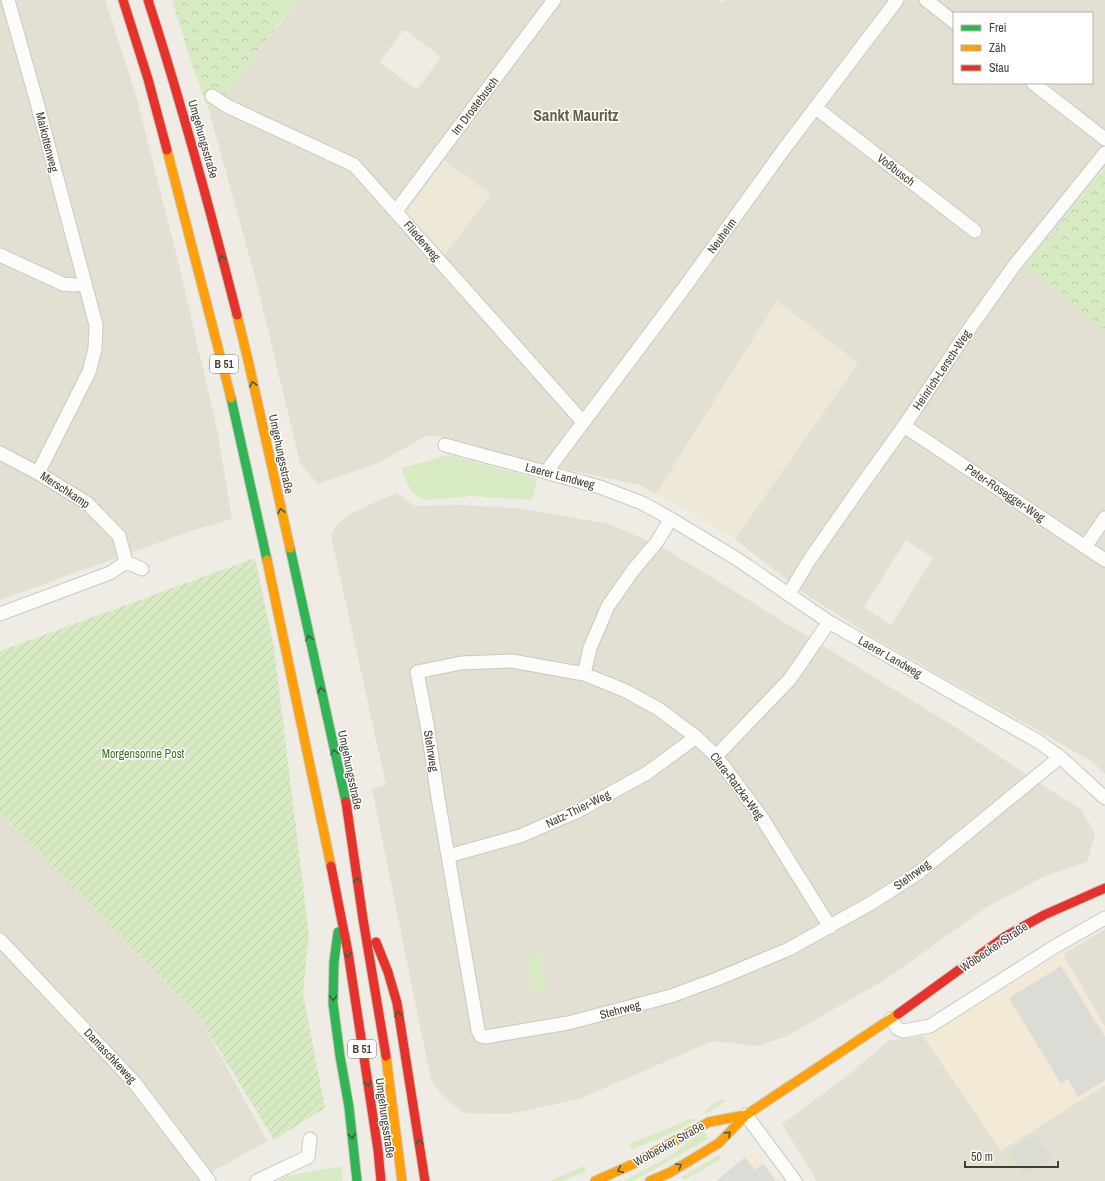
<svg xmlns="http://www.w3.org/2000/svg" width="1105" height="1181" font-family="'Archivo Narrow',sans-serif">
<style>
.residential{fill:#e3dfd2;fill-rule:evenodd}
.commercial{fill:#f2ead6}
.education{fill:#ede9d6}
.green{fill:#d7eac3}
.forest{fill:url(#forest-crowns)}
.garden{fill:url(#garden-furrows)}
.parking{fill:#dddbd5}
.lines{fill:none;stroke-linecap:round;stroke-linejoin:round}
.street-casing{stroke:#cac8c1;stroke-width:15}
.fast-casing{stroke:#cdcabb;stroke-width:11}
.slow-casing{stroke:#cdcabb;stroke-width:11}
.jam-casing{stroke:#cdcabb;stroke-width:11}
.street{stroke:#fcfcfb;stroke-width:13}
.fast{stroke:#30b455;stroke-width:9}
.slow{stroke:#ff9f0a;stroke-width:9}
.jam{stroke:#e5322d;stroke-width:9}
.oneway{stroke:#3d613c}
.labels{text-anchor:middle;dominant-baseline:central;stroke-width:3;stroke-linejoin:round;paint-order:stroke}
.shield{fill:#fff;stroke:#7b7870;stroke-width:1}
.shield-label{font-size:11px;font-weight:bold;fill:#433e32}
.street-label{font-size:12px;fill:#433e32;stroke:#fff}
.park-label{font-size:12px;fill:#397723;stroke:#fff}
.district-label{font-size:16px;font-weight:bold;fill:#665e48;stroke:#fff}
</style>
<defs>
<pattern id="forest-crowns" width="20" height="18" patternUnits="userSpaceOnUse"><rect width="20" height="18" fill="#d7eac3"/><path d="M2 6a3 3 0 1 1 6 0M12 15a3 3 0 1 1 6 0" fill="none" stroke="#bacaa8"/></pattern>
<pattern id="garden-furrows" width="10" height="10" patternUnits="userSpaceOnUse"><rect width="10" height="10" fill="#d7eac3"/><path d="M-1 1l2-2M0 10L10 0M9 11l2-2" fill="none" stroke="#bacaa8"/></pattern>
</defs>
<rect width="100%" height="100%" fill="#eeece5"/>
<path class="residential" d="M0 0H105L135 92 178 261 217 429 232 519 194 530 0 600Z
M298 0H719L723 3 726 0H1105V167L1024 267 1105 331V774L1093 762 871 636 805 594 735 539 858 363 777 301 656 494 639 485 533 462 464 442 428 435 378 463 318 484 300 463 257 284 209 111 226 94ZM954 13H1092V83H954ZM403 31H407L441 57 417 90 379 62ZM906 540 933 558 891 625 864 607Z
M396 493 415 506 461 505 516 508 609 524 662 547 952 725 1051 791 1081 809 1095 835 1087 862 1043 877 987 907 886 979 787 1036 758 1046 713 1041 579 1099 509 1114 463 1113 442 1095 431 1080 372 789 386 785 331 536 337 524 354 512Z
M0 812 198 1015 267 1141 214 1171 208 1181H0Z
M1105 929V1027L1063 954Z
M923 1036 1001 1150 1105 1085V1181H817L782 1124 847 1076 888 1041Z"/>
<path class="commercial" d="M1063 954 1105 1027V1085L1001 1151 923 1036Z
M753 1150 777 1181H716L745 1157Z"/>
<path class="education" d="M444 160 491 194 444 256 406 212Z
M777 301 858 363 735 539 677 504 656 494Z"/>
<path class="green" d="M276 0H298L286 14Z
M449 455 537 479 532 500 474 496 426 500C411 495 405 483 402 468Z
M539 952 548 989 533 993 524 956Z
M721 1099 726 1101 706 1114 705 1110Z
M693 1118 696 1120 670 1134 632 1149 629 1144Z
M703 1130 708 1139 633 1181H623L669 1157Z
M1037 1133 1043 1141 1041 1142 1036 1135 1009 1151 1014 1159 1012 1161 1007 1151Z
M719 1155 721 1159 684 1180 682 1177Z
M341 1166 343 1181H277L287 1176Z
M584 1166 586 1171 562 1181H550Z"/>
<path class="forest" d="M172 0H276L286 14 226 94 209 111 191 62Z
M1105 168V331L1024 267Z"/>
<path class="garden" d="M255 558 274 648 309 935 303 994 325 1108 274 1140 198 1015 0 812V651Z"/>
<path class="parking" d="M1061 966 1105 1037V1080L1078 1097 1068 1079 1061 1084 1009 998Z
M1037 1134 1052 1159 1024 1176 1009 1151Z
M745 1157 755 1170 763 1164 776 1181H716Z"/>
<g class="lines">
<defs>
<path id="street" d="M8 0 36 99 96 325 95 349 89 372 38 473
M926 0 954 22
M1033 83 1105 139
M212 96 227 106 354 165 583 422
M816 108 975 231
M396 211 554 0
M0 255 63 284 74 285 85 284
M904 426 1105 560
M445 445 600 487 642 503 671 519 737 559 829 622 1039 742 1060 757 1105 798
M0 453 38 473 87 503 119 536 126 562
M546 472 684 288 784 149 897 0
M1085 547 1105 518
M126 562 142 569
M789 594 808 562 856 493 904 426 965 335 1014 266 1105 153
M0 614 110 573 126 562
M584 674 590 648 608 606 634 569 656 543 671 519
M716 756 790 679 829 622
M448 856 520 836 578 811 647 773 696 737
M830 927 762 818 716 756 696 737 660 710 626 691 584 674 512 661 461 663 417 672 427 724 438 798 478 1030 481 1036 485 1037 568 1023 671 996 717 979 789 949 873 902 918 873 982 821 1060 757
M0 940 134 1082 209 1181
M891 1019 898 1029 903 1031 930 1026 1054 947 1105 918
M746 1115 795 1181
M257 1181 308 1157 310 1139"/>
<path id="fast" d="M231 398 267 560
M290 548 346 802
M338 932 334 962 333 1003 340 1056 349 1107 357 1181"/>
<path id="slow" d="M167 150 231 398
M237 315 248 360 290 548
M267 560 331 866
M386 1056 402 1181
M595 1181 631 1165 709 1122 746 1115
M650 1181 671 1172 719 1143 746 1115 898 1014"/>
<path id="jam" d="M123 0 148 79 167 150
M148 0C182 104 210 209 237 315
M346 802 363 919 386 1056
M331 866 348 952 378 1150 381 1181
M376 942 388 972 397 1003 425 1181
M898 1014 1006 936 1044 915 1105 888"/>
</defs>
<use href="#street" class="street-casing"/>
<use href="#fast" class="fast-casing"/>
<use href="#slow" class="slow-casing"/>
<use href="#jam" class="jam-casing"/>
<use href="#street" class="street"/>
<use href="#fast" class="fast"/>
<use href="#slow" class="slow"/>
<use href="#jam" class="jam"/>
</g>
<defs><path id="oneway-chevron" d="M-2-3.5L2.5 0L-2 3.5" fill="none" stroke-width="1.6" stroke-linecap="round" stroke-linejoin="round"/></defs>
<g class="oneway">
<use href="#oneway-chevron" transform="translate(222 258) rotate(-104)"/>
<use href="#oneway-chevron" transform="translate(253 384) rotate(-102)"/>
<use href="#oneway-chevron" transform="translate(281 511) rotate(-102)"/>
<use href="#oneway-chevron" transform="translate(309 638) rotate(-103)"/>
<use href="#oneway-chevron" transform="translate(321 690) rotate(-103)"/>
<use href="#oneway-chevron" transform="translate(334 752) rotate(-103)"/>
<use href="#oneway-chevron" transform="translate(357 880) rotate(-98)"/>
<use href="#oneway-chevron" transform="translate(348 955) rotate(81)"/>
<use href="#oneway-chevron" transform="translate(333 998) rotate(90)"/>
<use href="#oneway-chevron" transform="translate(398 1014) rotate(-99)"/>
<use href="#oneway-chevron" transform="translate(368 1084) rotate(81)"/>
<use href="#oneway-chevron" transform="translate(728 1134) rotate(-46)"/>
<use href="#oneway-chevron" transform="translate(352 1136) rotate(84)"/>
<use href="#oneway-chevron" transform="translate(419 1142) rotate(-99)"/>
<use href="#oneway-chevron" transform="translate(679 1166) rotate(-30)"/>
<use href="#oneway-chevron" transform="translate(620 1170) rotate(156)"/>
</g>
<g class="labels">
<g class="shield">
<rect x="210" y="355" width="28" height="18" rx="3"/>
<rect x="348" y="1040" width="28" height="18" rx="3"/>
</g>
<g class="shield-label">
<text x="224" y="364">B 51</text>
<text x="362" y="1049">B 51</text>
</g>
<g class="street-label">
<text transform="translate(475 106) rotate(-53)">Im Drostebusch</text>
<text transform="translate(203 139) rotate(74)">Umgehungsstraße</text>
<text transform="translate(47 142) rotate(76)">Maikottenweg</text>
<text transform="translate(896 170) rotate(38)">Voßbusch</text>
<text transform="translate(722 236) rotate(-54)">Neuheim</text>
<text transform="translate(422 241) rotate(49)">Fliederweg</text>
<text transform="translate(942 370) rotate(-56)">Heinrich-Lersch-Weg</text>
<text transform="translate(281 454) rotate(78)">Umgehungsstraße</text>
<text transform="translate(560 476) rotate(15)">Laerer Landweg</text>
<text transform="translate(65 490) rotate(33)">Merschkamp</text>
<text transform="translate(1005 493) rotate(34)">Peter-Rosegger-Weg</text>
<text transform="translate(890 657) rotate(30)">Laerer Landweg</text>
<text transform="translate(431 751) rotate(81)">Stehrweg</text>
<text transform="translate(350 770) rotate(78)">Umgehungsstraße</text>
<text transform="translate(737 786) rotate(53)">Clara-Ratzka-Weg</text>
<text transform="translate(578 809) rotate(-26)">Natz-Thier-Weg</text>
<text transform="translate(912 875) rotate(-36)">Stehrweg</text>
<text transform="translate(994 947) rotate(-34)">Wolbecker Straße</text>
<text transform="translate(620 1010) rotate(-15)">Stehrweg</text>
<text transform="translate(110 1056) rotate(47)">Damaschkeweg</text>
<text transform="translate(385 1118) rotate(82)">Umgehungsstraße</text>
<text transform="translate(669 1144) rotate(-29)">Wolbecker Straße</text>
</g>
<g class="park-label">
<text x="143" y="754">Morgensonne Post</text>
</g>
<g class="district-label">
<text x="576" y="115">Sankt Mauritz</text>
</g>
</g>
<rect x="953" y="12" width="140" height="72" fill="#ffffff" stroke="#b4b2ad"/>
<rect x="961" y="25" width="20" height="6" fill="#30b455" stroke="#b4b2ad"/>
<text x="989" y="32" font-size="12" fill="#433e32">Frei</text>
<rect x="961" y="45" width="20" height="6" fill="#ff9f0a" stroke="#b4b2ad"/>
<text x="989" y="52" font-size="12" fill="#433e32">Zäh</text>
<rect x="961" y="65" width="20" height="6" fill="#e5322d" stroke="#b4b2ad"/>
<text x="989" y="72" font-size="12" fill="#433e32">Stau</text>
<path d="M965 1161v6h93v-6" fill="none" stroke="#433e32" stroke-width="2"/>
<text x="971" y="1161" font-size="12" fill="#433e32" stroke="#ffffff" stroke-width="3" paint-order="stroke">50 m</text>
</svg>
